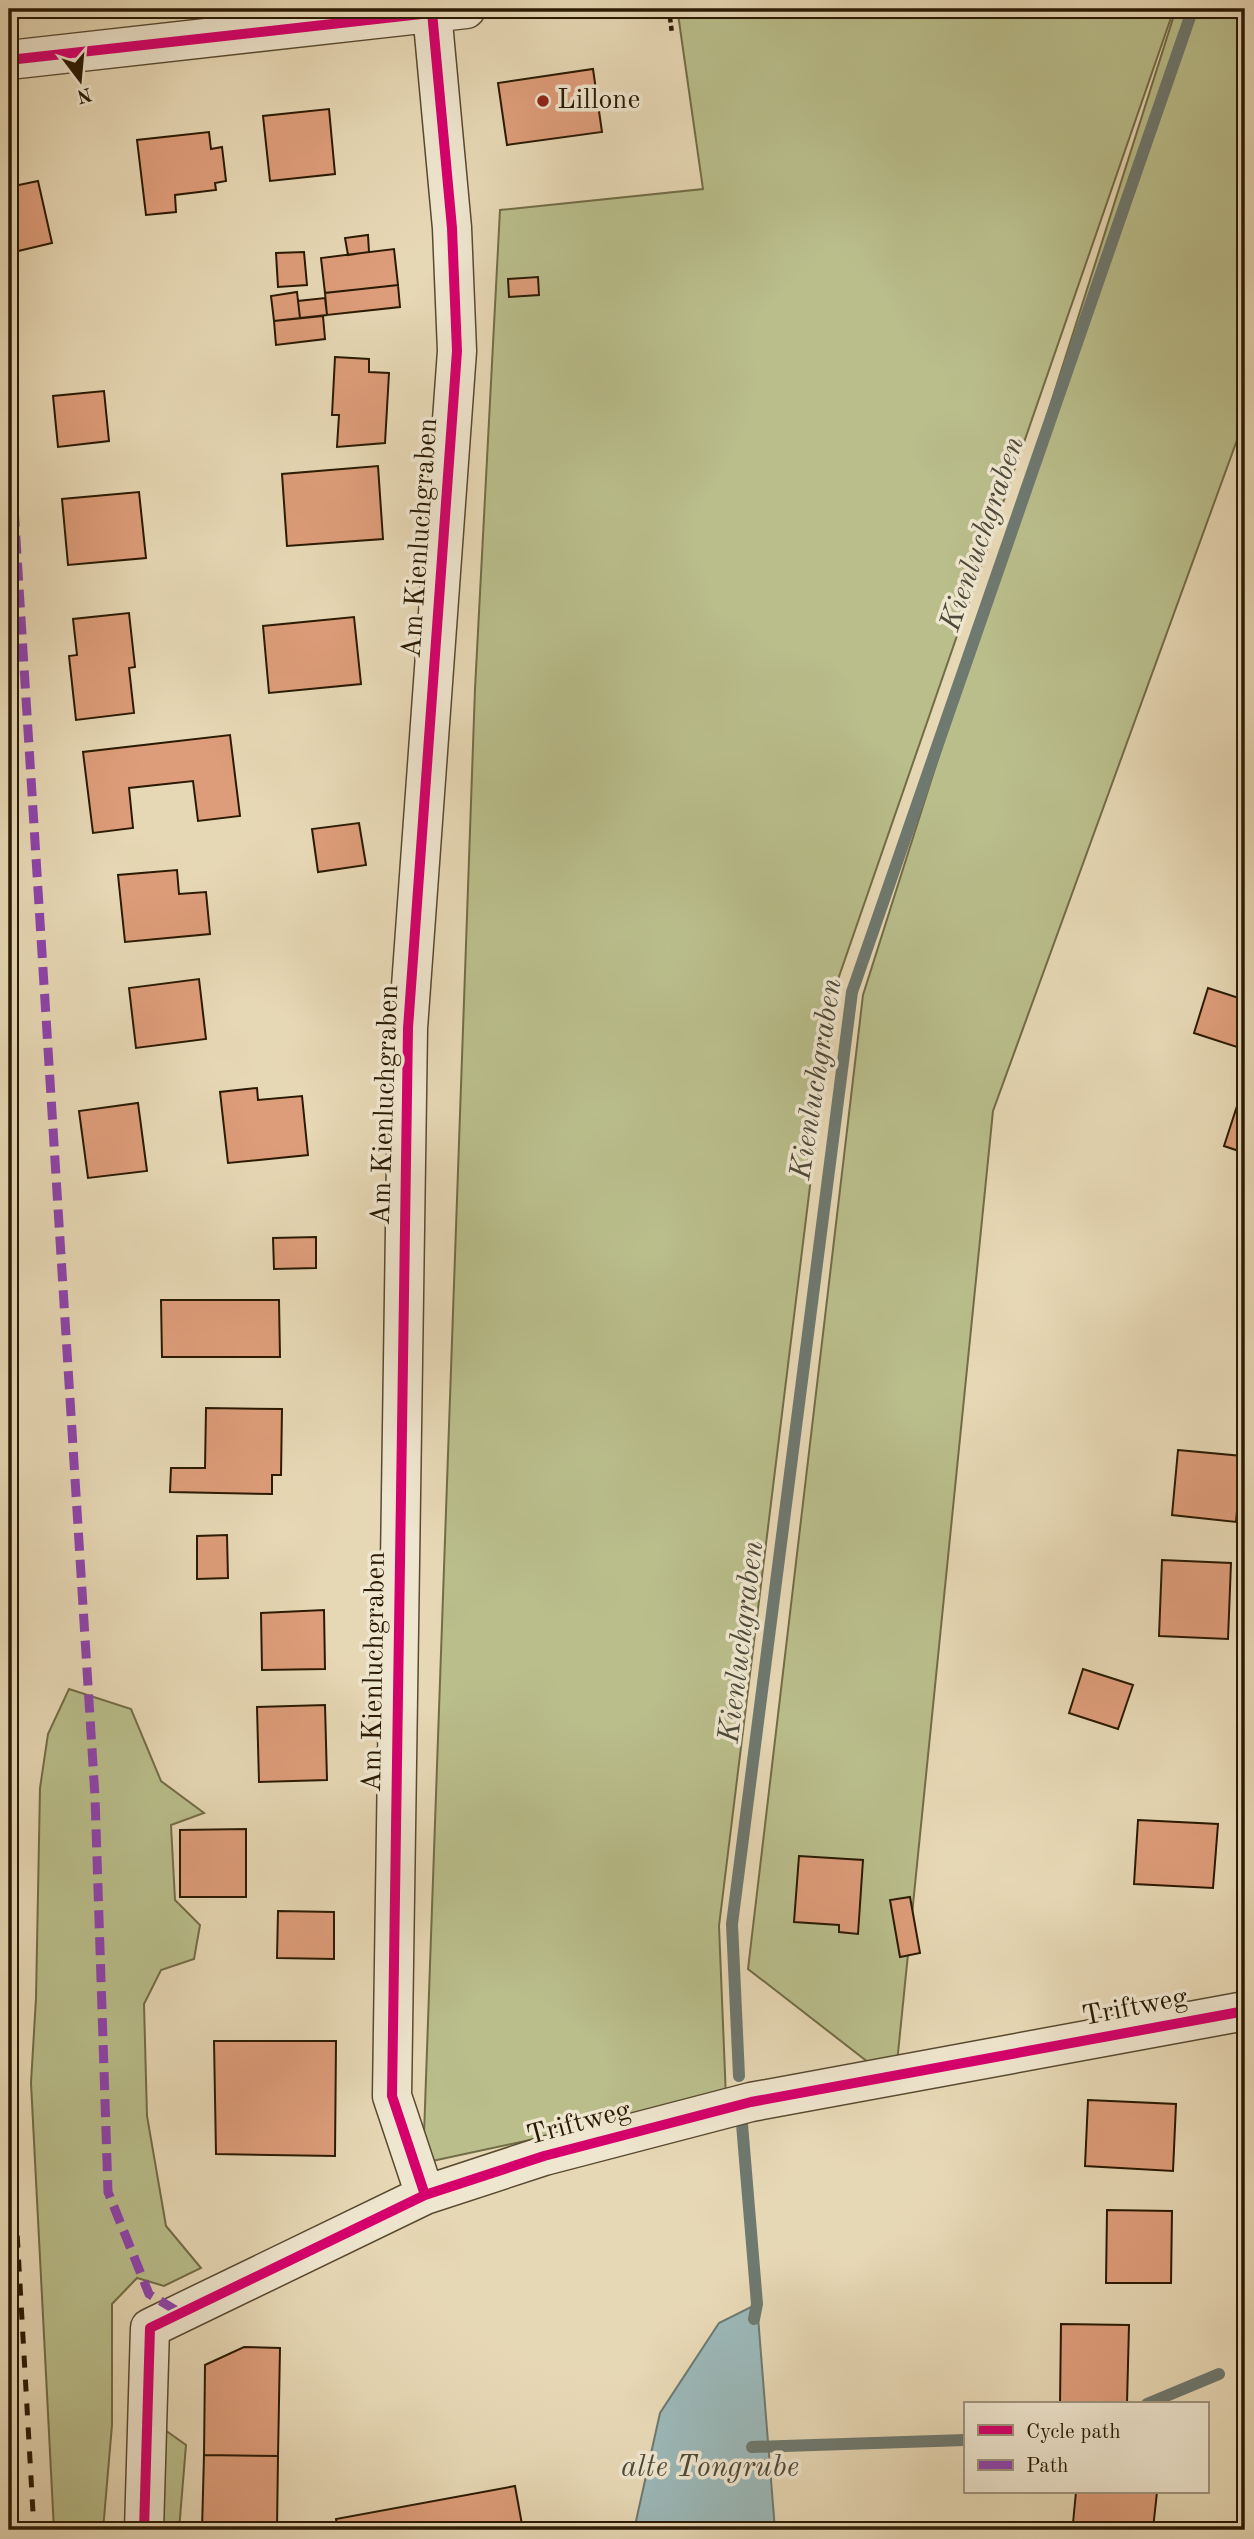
<svg xmlns="http://www.w3.org/2000/svg" width="1254" height="2539" font-family="'Old Standard TT',serif">
<style>
.green{fill:#b9be8b;stroke:#726c47;stroke-width:2}
.water{fill:#9bb8b8;stroke:#6e7970;stroke-width:2}
.lines{fill:none;stroke-linecap:round;stroke-linejoin:round}
.stream{stroke:#6e7970;stroke-width:12}
.building{fill:#de9d7a;stroke:#2a1a03;stroke-width:2}
.minor-casing{stroke:#594a30;stroke-width:41}
.path{stroke:#2a1a03;stroke-width:4.5;stroke-dasharray:5 3.5;stroke-linecap:butt}
.minor{stroke:#efe6cf;stroke-width:38}
.rail{stroke:#2a1a03;stroke-width:5;stroke-dasharray:12 12;stroke-linecap:butt}
.quiet{stroke:#8e44ad;stroke-width:9;stroke-dasharray:18 9;stroke-linecap:butt}
.cycleway-casing{stroke:#efe6cf;stroke-width:15}
.cycleway{stroke:#d6006c;stroke-width:10}
.poi-dot{fill:#8f2418;stroke:#efe6cf;stroke-width:2.5}
.labels{text-anchor:middle;dominant-baseline:central;stroke-width:7;stroke-linejoin:round;paint-order:stroke}
.poi-label{font-size:28px;fill:#2a1a03;stroke:#efe6cf;text-anchor:start}
.street-label{font-size:28px;fill:#2a1a03;stroke:#efe6cf}
.water-label{font-size:30px;font-style:italic;fill:#4c4939;stroke:#efe6cf}
</style>
<rect width="100%" height="100%" fill="#e7d8b5"/>
<filter id="stains"><feTurbulence type="fractalNoise" baseFrequency=".00286" numOctaves="4"/><feColorMatrix values="0 0 0 0 .2 0 0 0 0 .09 0 0 0 0 .02 0 0 0 .5 -.17"/></filter>
<radialGradient id="worn" r=".72"><stop offset=".6" stop-color="#630" stop-opacity="0"/><stop offset="1" stop-color="#630" stop-opacity=".3"/></radialGradient>
<path class="green" d="M714 9H1174L834 991 719 1926 726 2098 423 2163 475 689 500 210 703 189 678 14Z
M1176 9H1245V418L993 1111 895 2083 748 1969 863 995Z
M69 1689 131 1709 161 1781 204 1813 171 1825 175 1900 200 1925 194 1959 161 1970 144 2004 147 2116 166 2226 201 2268 164 2286 137 2278 112 2304V2425L103 2530H54L31 2083 36 1998 40 1788 48 1734Z
M9 2300 17 2389 18 2464 9 2467Z
M165 2430 186 2445 179 2530H145Z"/>
<path class="water" d="M757 2304 775 2530H634L660 2413 719 2323Z"/>
<g class="lines">
<path class="stream" d="M739 2076 732 1924 852 992 1191 14
M742 2124 757 2304 754 2319
M1147 2404 1219 2374
M752 2447 965 2440"/>
</g>
<path class="building" d="M593 69 602 132 507 145 498 83Z
M329 109 335 174 270 181 263 116Z
M209 132 211 149 222 147 226 181 215 183 216 190 175 195 176 212 146 215 137 140Z
M38 181 52 243 14 252 9 231V187Z
M368 235 369 252 348 255 345 238Z
M394 249 398 285 325 293 321 258Z
M304 252 307 285 278 287 276 253Z
M538 277 539 295 509 297 508 279Z
M398 285 400 307 327 315 325 293Z
M297 292 300 318 274 321 271 296Z
M325 298 327 315 300 318 298 301Z
M323 316 325 339 276 345 274 321Z
M335 357 369 359V372L389 373 385 443 337 447 339 415H332Z
M104 391 109 441 58 447 53 396Z
M378 466 383 539 287 546 282 474Z
M139 492 146 558 68 565 62 499Z
M129 613 135 667 129 668 134 713 76 720 69 656 77 655 73 619Z
M354 617 361 684 269 693 263 626Z
M230 735 240 816 198 821 193 781 129 788 133 828 93 833 83 752Z
M359 823 366 865 318 872 312 829Z
M177 870 179 894 206 892 210 934 125 942 118 875Z
M199 979 206 1039 136 1048 129 988Z
M1208 988 1245 1000 1243 1049 1194 1033Z
M257 1088 258 1100 302 1096 308 1155 228 1163 220 1092Z
M1239 1100 1245 1103V1153L1224 1146Z
M138 1103 147 1171 88 1178 79 1111Z
M316 1237V1268L274 1269 273 1238Z
M161 1300H279L280 1357H162Z
M206 1408 282 1409 281 1475H272V1494L170 1492 171 1468H205Z
M1178 1450 1242 1456 1236 1522 1172 1515Z
M227 1535 228 1578 197 1579V1536Z
M1162 1560 1231 1563 1228 1639 1159 1636Z
M324 1610 325 1669 262 1670 261 1613Z
M1083 1669 1133 1685 1118 1729 1069 1713Z
M325 1705 327 1780 259 1782 257 1707Z
M1138 1820 1218 1824 1213 1888 1134 1884Z
M246 1829V1897H180V1830Z
M799 1856 863 1860 858 1934 839 1932V1925L794 1922Z
M910 1897 920 1953 900 1957 890 1900Z
M278 1911 334 1912V1959L277 1958Z
M214 2041H336L335 2156 216 2154Z
M1088 2100 1176 2104 1173 2171 1085 2166Z
M1107 2210 1172 2211 1171 2283H1106Z
M1061 2324 1129 2325 1127 2404H1060Z
M244 2347 280 2348 278 2456 204 2455 205 2365Z
M204 2455 278 2456 277 2530H202Z
M515 2486 523 2530H338L336 2519Z
M1076 2492H1157L1153 2529 1073 2523Z"/>
<g class="lines">
<defs>
<path id="minor" d="M9 60 466 9
M425 2195 392 2096 408 1028 457 351 452 228 432 12
M144 2530 150 2328 425 2195 544 2156 751 2102 1245 2011"/>
</defs>
<use href="#minor" class="minor-casing"/>
<path class="path" d="M669 9 672 34"/>
<use href="#minor" class="minor"/>
<path class="rail" d="M9 2092 34 2530"/>
<path class="quiet" d="M13 9 14 13
M9 428 95 1797 108 2192 149 2294 179 2312"/>
<defs>
<path id="cycleway" d="M9 60 466 9
M425 2195 392 2096 408 1028 457 351 452 228 432 12
M144 2530 150 2328 425 2195 544 2156 751 2102 1245 2011"/>
</defs>
<use href="#cycleway" class="cycleway-casing"/>
<use href="#cycleway" class="cycleway"/>
</g>
<circle class="poi-dot" cx="543" cy="101" r="7"/>
<g class="labels">
<g class="poi-label">
<text x="557" y="101">Lillone</text>
</g>
<g class="street-label">
<text transform="translate(421 538) rotate(-86)">Am Kienluchgraben</text>
<text transform="translate(386 1105) rotate(-88)">Am Kienluchgraben</text>
<text transform="translate(375 1672) rotate(-89)">Am Kienluchgraben</text>
<text transform="translate(1135 2008) rotate(-11)">Triftweg</text>
<text transform="translate(579 2124) rotate(-15)">Triftweg</text>
</g>
<g class="water-label">
<text transform="translate(983 534) rotate(-71)">Kienluchgraben</text>
<text transform="translate(817 1079) rotate(-81)">Kienluchgraben</text>
<text transform="translate(742 1642) rotate(-83)">Kienluchgraben</text>
<text x="710" y="2468">alte Tongrube</text>
</g>
</g>
<rect width="1254" height="2539" fill="none" stroke="#e7d8b5" stroke-width="35"/>
<rect x="10" y="10" width="1233" height="2518" fill="none" stroke="#2a1a03" stroke-width="3.5"/>
<rect x="18" y="18" width="1219" height="2504" fill="none" stroke="#2a1a03" stroke-width="2"/>
<rect x="964" y="2402" width="245" height="91" fill="#efe6cf" stroke="#a0947d" stroke-width="2"/>
<rect x="978" y="2425" width="35" height="10" fill="#d6006c" stroke="#a0947d" stroke-width="2"/>
<text x="1026" y="2438" font-size="21" fill="#2a1a03">Cycle path</text>
<rect x="978" y="2460" width="35" height="10" fill="#8e44ad" stroke="#a0947d" stroke-width="2"/>
<text x="1026" y="2472" font-size="21" fill="#2a1a03">Path</text>
<g transform="translate(80 80) rotate(164)" stroke="#efe6cf" stroke-width="5" paint-order="stroke">
<path d="M0-5L12 26L0 18L-12 26Z" fill="#2a1a03"/>
<text y="-10" font-size="19" font-weight="bold" text-anchor="middle" fill="#2a1a03">N</text>
</g>
<rect width="100%" height="100%" filter="url(#stains)"/>
<rect width="100%" height="100%" fill="url(#worn)"/>
</svg>
